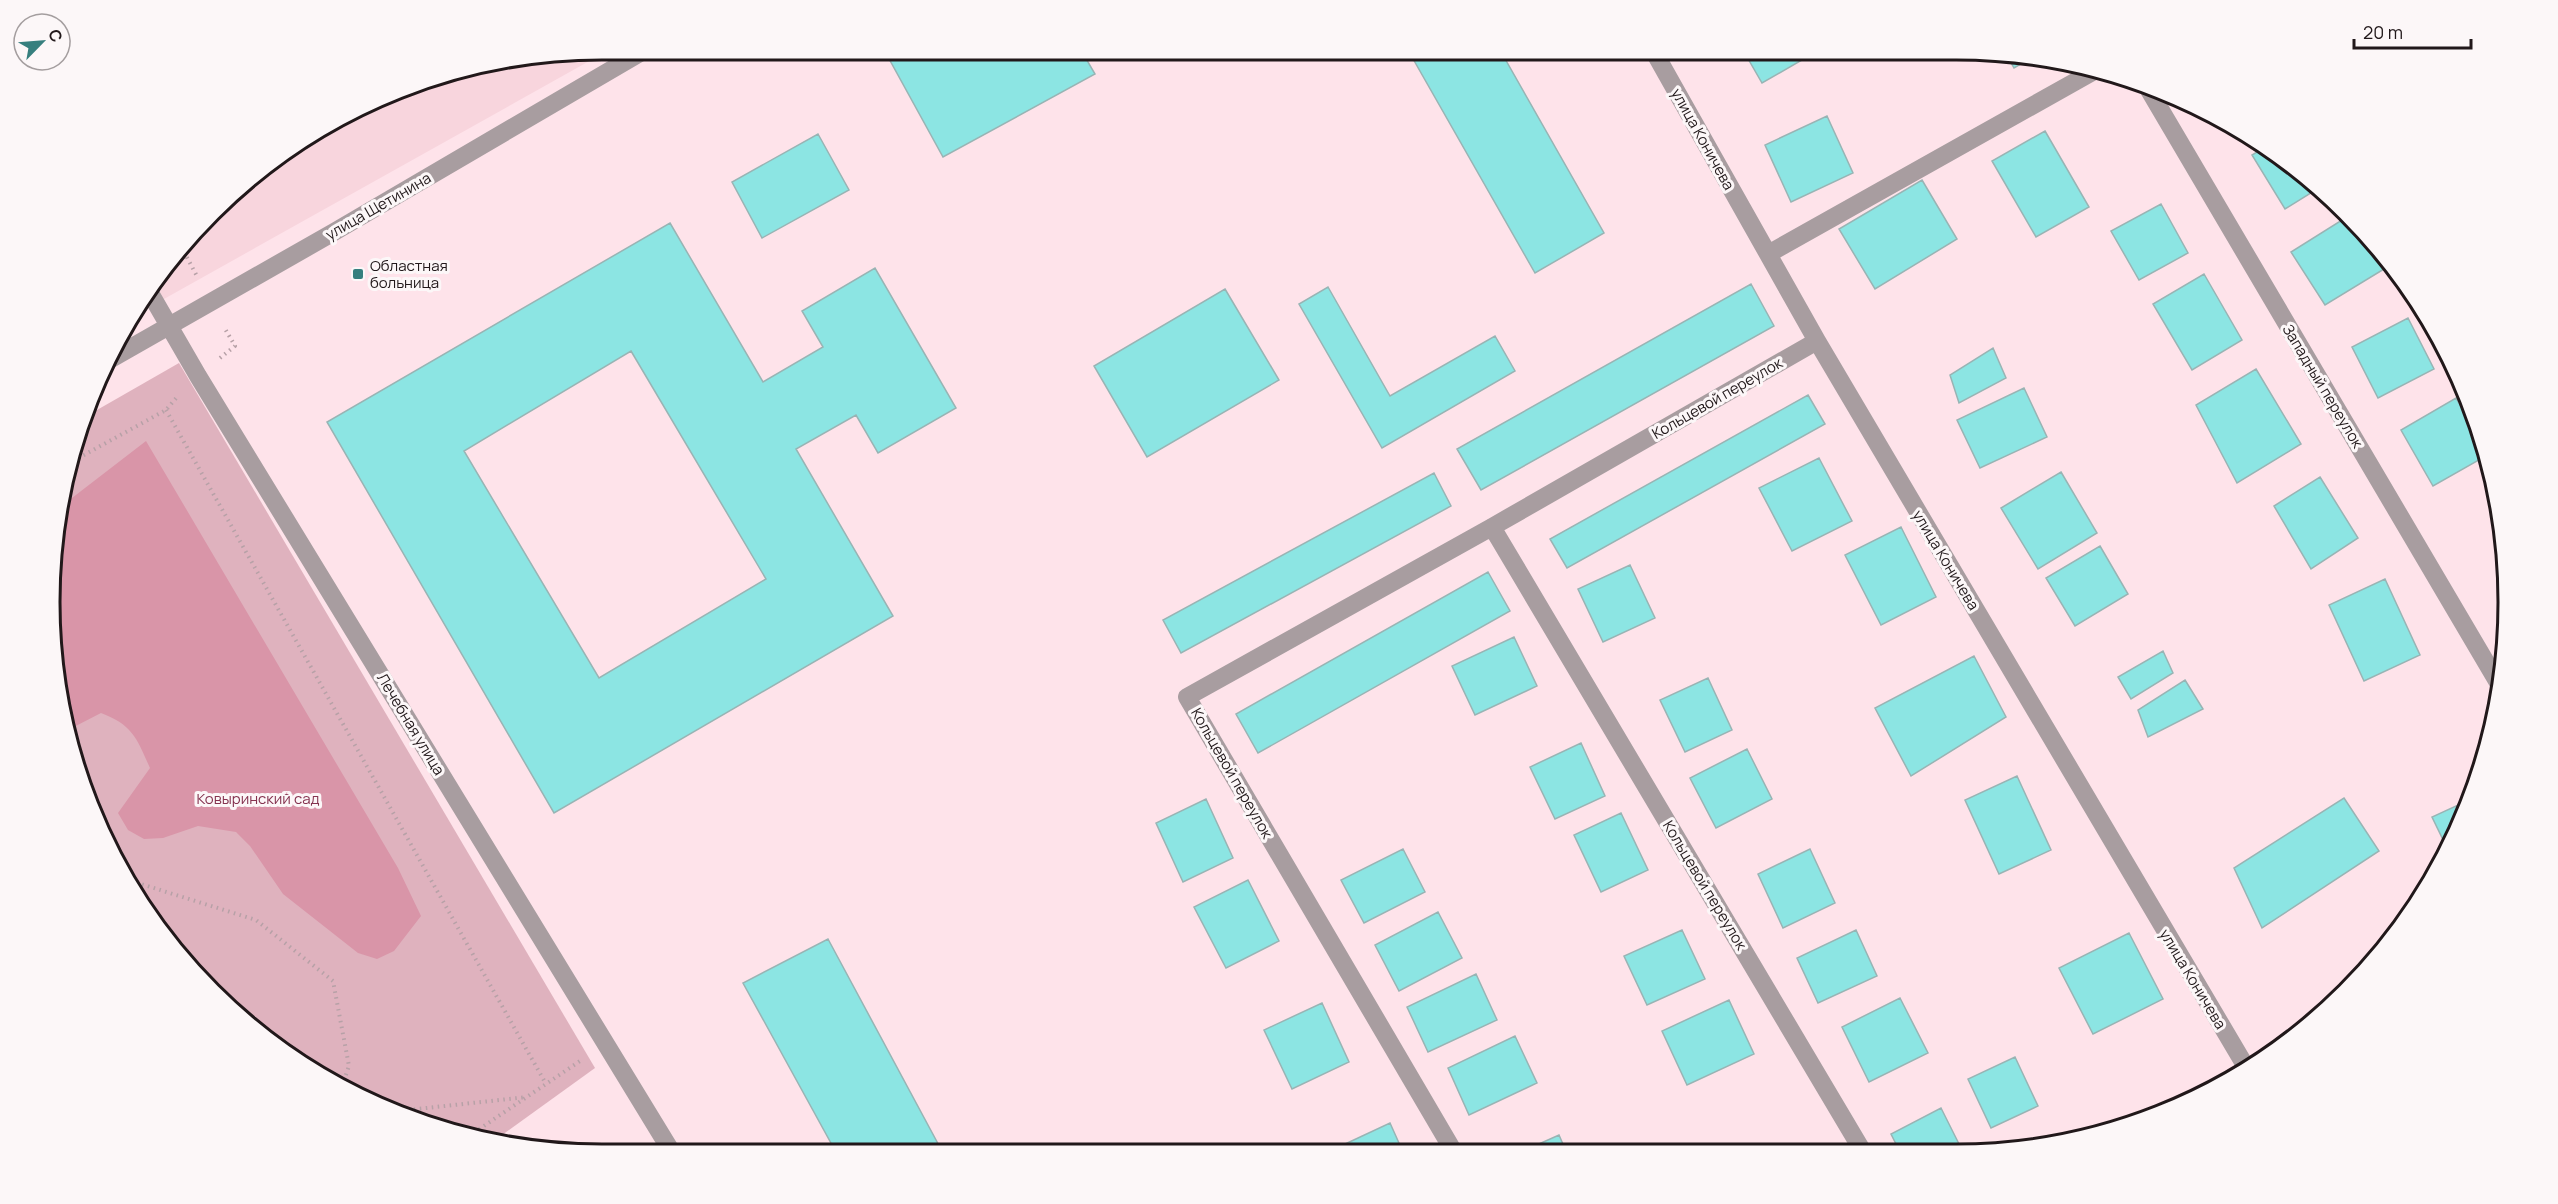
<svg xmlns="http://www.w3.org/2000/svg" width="2558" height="1204" font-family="Manrope,sans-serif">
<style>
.built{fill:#f8d5dd}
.green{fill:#dfb2be}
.forest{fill:#d995a8}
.building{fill:#8ce5e3;stroke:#98b4b4;stroke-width:1.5;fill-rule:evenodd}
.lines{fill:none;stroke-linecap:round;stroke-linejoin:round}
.path{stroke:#b7a1a7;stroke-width:4;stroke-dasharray:1.5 4.5;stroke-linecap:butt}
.minor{stroke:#a89da0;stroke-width:18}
.poi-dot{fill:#367f7e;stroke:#fcf7f8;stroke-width:2}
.labels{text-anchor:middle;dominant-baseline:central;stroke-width:6;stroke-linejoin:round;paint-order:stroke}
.street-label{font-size:15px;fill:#21181a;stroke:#fcf7f8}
.poi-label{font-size:15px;fill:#21181a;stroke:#fcf7f8;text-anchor:start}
.park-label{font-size:15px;fill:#853350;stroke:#fcf7f8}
.rim{fill:none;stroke:#21181a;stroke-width:3}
</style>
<rect width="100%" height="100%" fill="#fee3ea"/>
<path class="built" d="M602 50H609L130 318 238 186 325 124 424 79Z"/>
<path class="green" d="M179 363 595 1068 491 1143 391 1113 238 1018 123 878 60 709 50 602 60 495 90 414Z"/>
<path class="forest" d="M146 441 398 868 421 916 394 951 377 959 358 953 283 894 250 846 236 832 198 826 163 838 144 839 128 830 118 813 150 768C137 739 133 725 101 713L68 730 60 709 50 602 59 508Z"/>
<path class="building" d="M898 50H1081L1095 74 943 157 887 55Z
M1408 50H1500L1604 233 1535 273Z
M1743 50H1812L1814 53 1762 83Z
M2006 54 2033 57 2014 68Z
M1827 116 1853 173 1791 202 1765 145Z
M2045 131 2089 207 2036 237 1992 161Z
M818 134 849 190 762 238 732 182Z
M2267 146 2319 188 2285 209 2252 155Z
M1922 180 1957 239 1875 289 1839 229Z
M2161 204 2188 253 2139 280 2111 231Z
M2350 215 2389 266 2325 305 2291 252Z
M670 223 763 382 823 347 802 311 875 268 956 408 878 453 856 415 796 449 893 616 554 813 327 422ZM631 351 766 579 599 678 464 451Z
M2204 274 2242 340 2192 370 2153 304Z
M1751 284 1774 326 1481 490 1457 449Z
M1328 287 1390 396 1495 336 1515 371 1382 448 1299 304Z
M1225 289 1279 380 1147 457 1094 366Z
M2408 318 2434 369 2378 398 2352 347Z
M1993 348 2006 378 1959 403 1950 375Z
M2256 369 2301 444 2237 483 2196 405Z
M2024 388 2047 437 1980 468 1957 420Z
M1808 395 1825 424 1567 568 1550 539Z
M2456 398 2483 446 2486 456 2433 486 2401 430Z
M1819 458 1852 521 1792 551 1759 488Z
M2061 472 2097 533 2038 569 2001 508Z
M1434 473 1451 506 1181 653 1163 620Z
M2320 477 2358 538 2311 569 2274 506Z
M1901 527 1936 597 1881 625 1845 555Z
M2100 546 2128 594 2075 626 2046 578Z
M1630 565 1655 618 1603 642 1578 589Z
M1488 572 1510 611 1258 753 1236 714Z
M2385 579 2420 655 2364 681 2329 605Z
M1514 637 1537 686 1475 715 1452 666Z
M2163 651 2173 673 2131 699 2118 677Z
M1974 656 2006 717 1911 776 1875 708Z
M1708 678 1732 730 1685 752 1660 700Z
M2185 680 2203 709 2148 737 2138 710Z
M1581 743 1605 796 1555 819 1530 767Z
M1747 749 1772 799 1716 828 1690 778Z
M2017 776 2051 850 1999 874 1965 800Z
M2344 798 2379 851 2262 928 2234 868Z
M1206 799 1233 858 1183 882 1156 823Z
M2471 799 2467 813 2447 848 2432 817Z
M1621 813 1648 870 1601 892 1574 835Z
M1403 849 1425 892 1364 923 1341 880Z
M1810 849 1835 903 1783 928 1758 874Z
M1248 880 1279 941 1226 968 1194 907Z
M1438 912 1462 958 1399 991 1375 945Z
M1682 930 1705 979 1647 1005 1624 956Z
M1856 930 1877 976 1818 1003 1797 958Z
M2129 933 2163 999 2093 1034 2059 968Z
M828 939 943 1153 837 1154 743 983Z
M1476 974 1497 1020 1428 1052 1407 1007Z
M1900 998 1928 1053 1869 1082 1842 1027Z
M1729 1000 1754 1054 1687 1085 1662 1031Z
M1322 1003 1349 1062 1292 1089 1264 1030Z
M1515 1036 1537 1083 1469 1115 1448 1068Z
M2015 1057 2038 1106 1991 1128 1968 1079Z
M1941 1108 1962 1150H1899L1891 1134Z
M1390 1123 1403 1152H1328Z
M1559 1135 1566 1151H1523Z"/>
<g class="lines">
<path class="path" d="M184 252 198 278
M220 358 235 346 224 327
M166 410 546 1084
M73 461 166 410 177 397
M125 879 256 920 333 981 349 1066 343 1083
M390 1112 527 1097
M469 1136 583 1059"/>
<path class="minor" d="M1653 50 1817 341 2246 1067
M2146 85 2500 686
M1768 254 2096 70
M150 293 198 376 673 1154
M111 359 334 232 645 50
M1492 527 1862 1150
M1454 1152 1187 697 1492 527 1817 341"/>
</g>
<rect class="poi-dot" x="352" y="268" width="12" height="12" rx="3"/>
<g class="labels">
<g class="street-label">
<text transform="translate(1703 139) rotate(61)">улица Коничева</text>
<text transform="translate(378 206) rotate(-30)">улица Щетинина</text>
<text transform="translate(2323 386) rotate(59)">Западный переулок</text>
<text transform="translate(1717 398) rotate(-30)">Кольцевой переулок</text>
<text transform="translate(1946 560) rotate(59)">улица Коничева</text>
<text transform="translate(411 724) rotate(59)">Лечебная улица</text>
<text transform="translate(1232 773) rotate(60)">Кольцевой переулок</text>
<text transform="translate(1705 885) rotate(59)">Кольцевой переулок</text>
<text transform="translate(2193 979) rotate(59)">улица Коничева</text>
</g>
<g class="poi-label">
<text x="370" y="265">Областная<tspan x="370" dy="17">больница</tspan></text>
</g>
<g class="park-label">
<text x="258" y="798">Ковыринский сад</text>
</g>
</g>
<path d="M0 0H2558V1204H0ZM602 60H1956A542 542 0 0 1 2498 602V602A542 542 0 0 1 1956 1144H602A542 542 0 0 1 60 602V602A542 542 0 0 1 602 60Z" fill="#fcf7f8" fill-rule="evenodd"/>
<path class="rim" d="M602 60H1956A542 542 0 0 1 2498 602V602A542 542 0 0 1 1956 1144H602A542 542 0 0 1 60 602V602A542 542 0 0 1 602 60Z"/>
<g transform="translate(42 42) rotate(65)"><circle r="28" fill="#fcf7f8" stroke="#a49e9f" stroke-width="1.5"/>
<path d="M0-4.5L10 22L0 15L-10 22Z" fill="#367f7e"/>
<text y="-9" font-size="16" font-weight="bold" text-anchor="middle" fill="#21181a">С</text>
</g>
<path d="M2354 39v9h117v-9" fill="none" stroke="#21181a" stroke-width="3"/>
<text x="2363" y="39" font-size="18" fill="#21181a" stroke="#fcf7f8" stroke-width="4.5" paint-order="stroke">20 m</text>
</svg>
